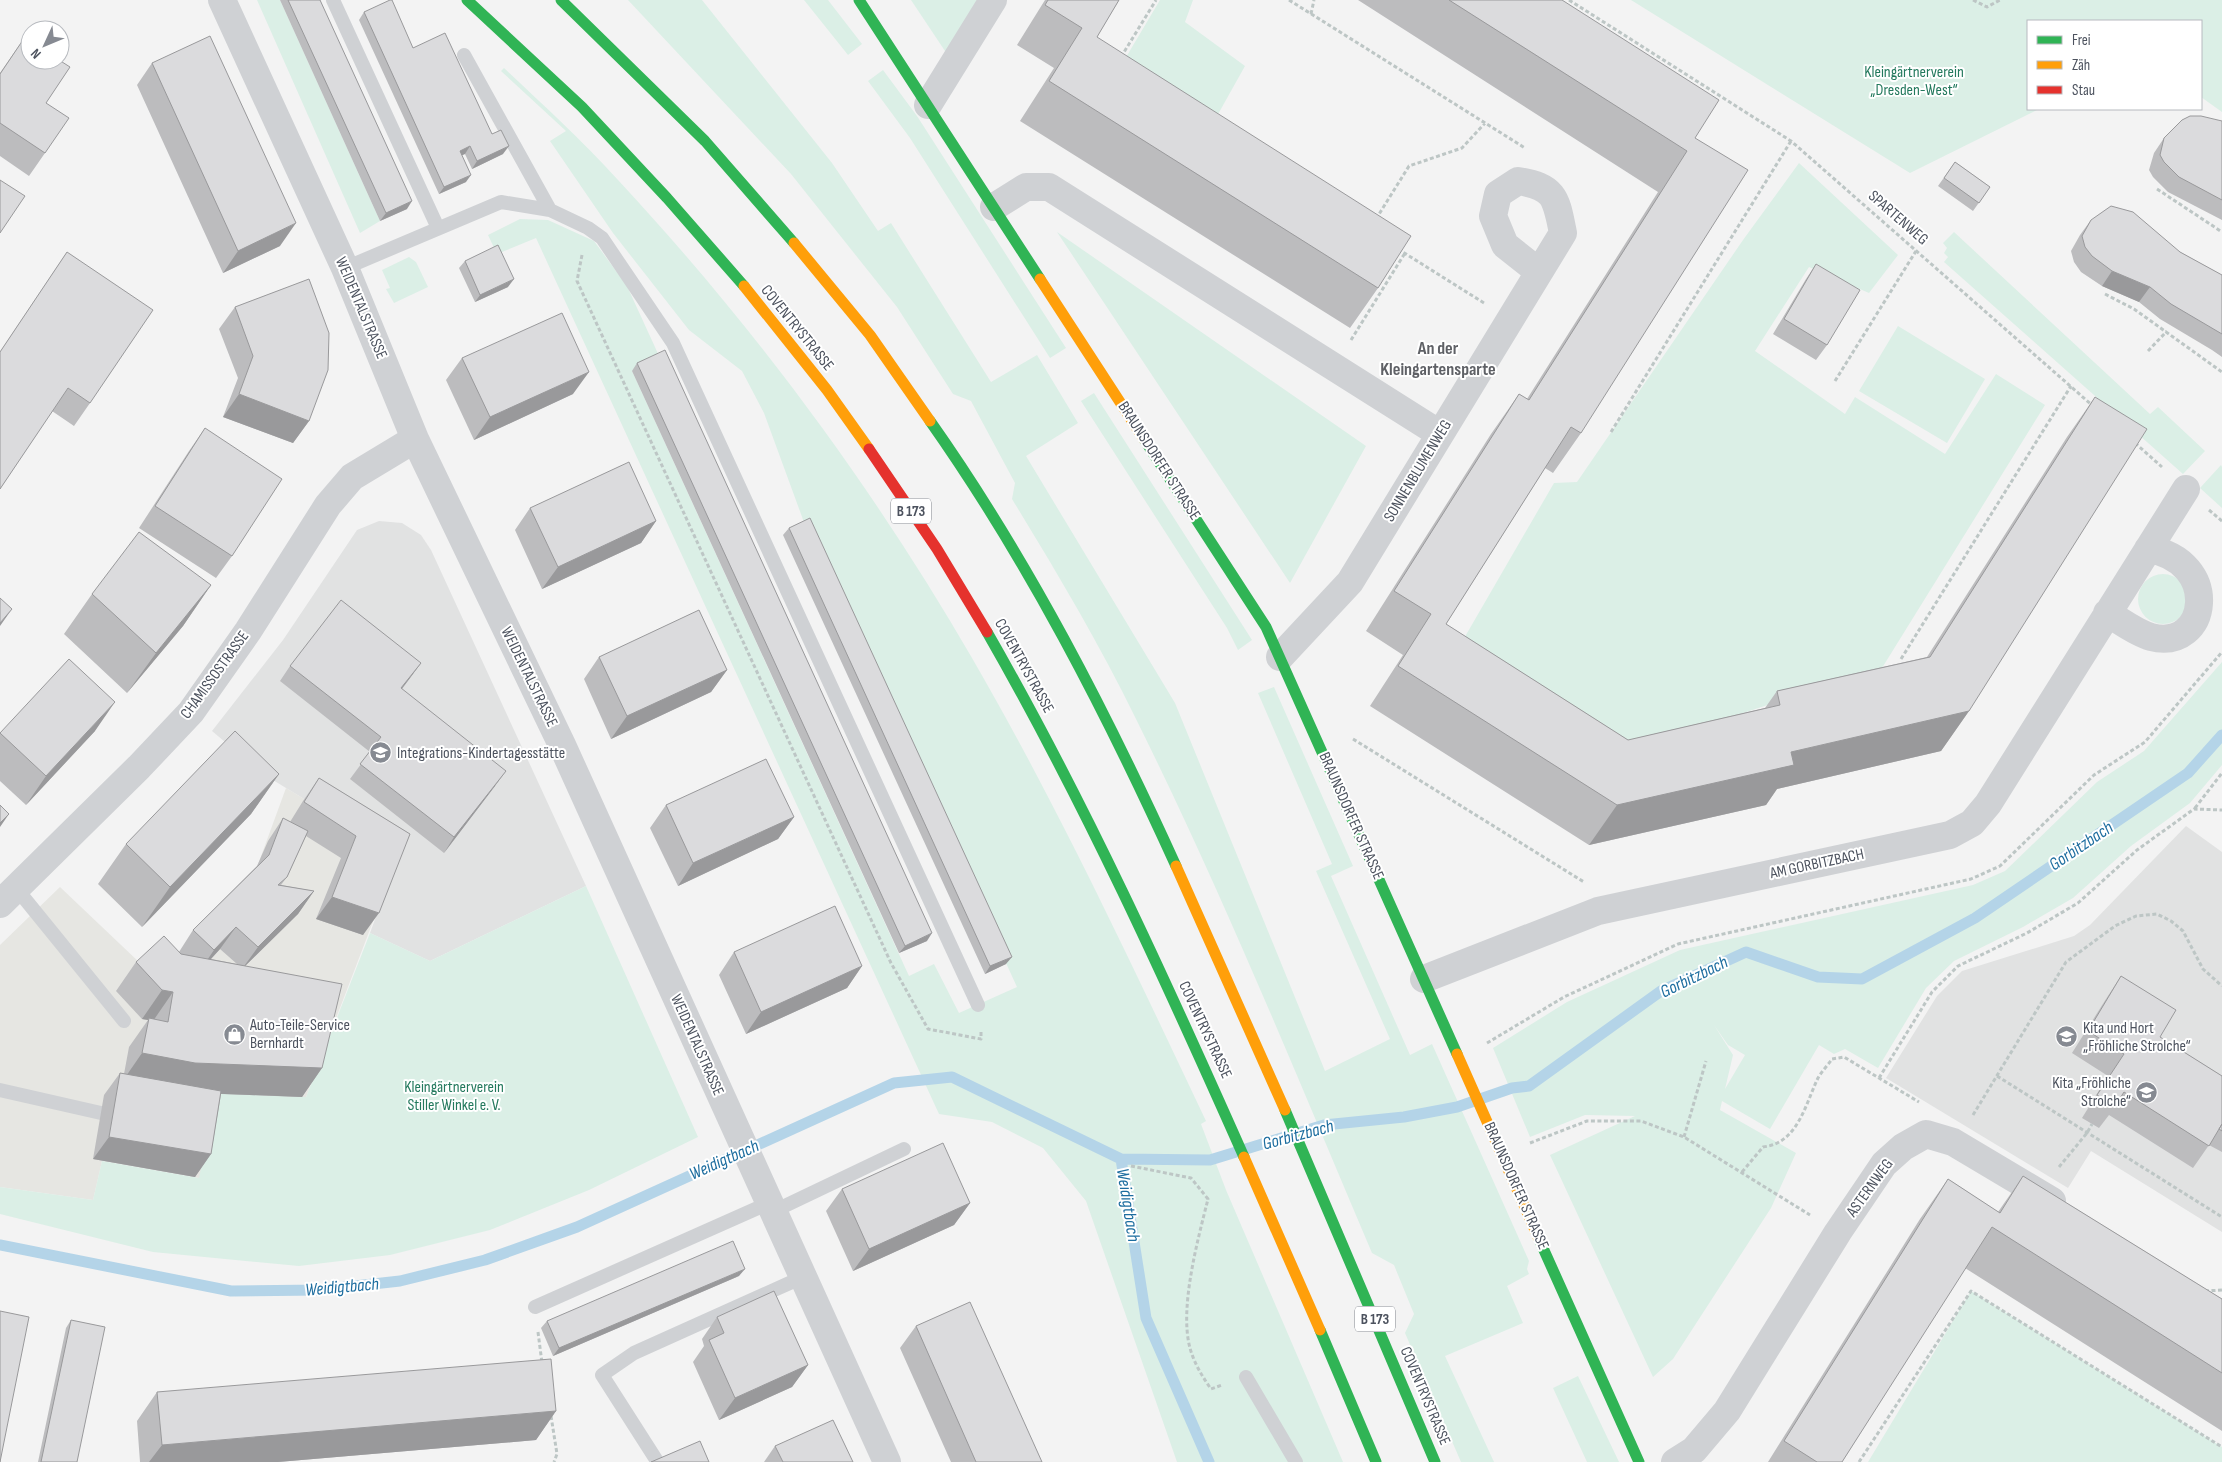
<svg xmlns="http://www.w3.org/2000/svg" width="2222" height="1462" font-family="'Sofia Sans Condensed',sans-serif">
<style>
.commercial{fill:#e6e6e2}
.education{fill:#e1e2e2}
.green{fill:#dbefe6;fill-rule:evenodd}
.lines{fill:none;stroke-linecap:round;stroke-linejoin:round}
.stream{stroke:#b4d4e8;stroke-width:11}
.path{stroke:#bdc6c5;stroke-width:3;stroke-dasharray:4 2.5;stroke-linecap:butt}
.lane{stroke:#cfd1d4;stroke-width:14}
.street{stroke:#cfd1d4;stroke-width:28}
.fast{stroke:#30b455;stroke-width:11}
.slow{stroke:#ff9f0a;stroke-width:11}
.jam{stroke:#e5322d;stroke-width:11}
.wall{fill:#bcbcbe;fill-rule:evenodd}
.shaded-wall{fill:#99999b}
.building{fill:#dbdbdd;stroke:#99999b}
.labels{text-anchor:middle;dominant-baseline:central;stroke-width:4;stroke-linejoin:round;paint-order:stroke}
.shield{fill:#fff;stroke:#82868e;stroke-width:1}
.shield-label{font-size:15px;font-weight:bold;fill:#4c525e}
.park-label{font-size:16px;fill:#23795d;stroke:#fff}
.street-label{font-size:16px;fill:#4c525e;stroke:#fff}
.poi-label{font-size:16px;fill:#4c525e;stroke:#fff;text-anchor:start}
.neighbourhood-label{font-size:18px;font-weight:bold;fill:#5f6166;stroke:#fff}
.water-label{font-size:18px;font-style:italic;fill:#1d6d9f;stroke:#fff}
</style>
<rect width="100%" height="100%" fill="#f3f3f3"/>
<path class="commercial" d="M286 788 398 856 306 1097H302L199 1178 102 1161 93 1200 0 1187V945L60 887 160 982 253 878Z"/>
<path class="education" d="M379 521 402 523 421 535 431 550 586 886 430 961 370 933 398 856 263 774 212 731 283 640 357 530Z
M2186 826 2222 852V1232L2091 1151 2068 1188 1886 1078 1937 996 1962 971 2074 936 2090 925Z"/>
<path class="green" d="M257 0H280L380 221 360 233Z
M628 0H702L832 163 878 231 891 223 991 382 1037 355 1078 423 1026 456 1175 703 1325 1071 1390 1039 1316 871 1332 864 1258 693 1274 687 1353 866 1331 876 1410 1055 1432 1044 1529 1261 1527 1269 1529 1274 1507 1286 1523 1323 1445 1356 1494 1462H1461L1405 1333 1414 1314 1394 1265 1372 1253C1296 1074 1223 894 1136 719 1099 643 1056 571 1012 499L1015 483 971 401 953 394 897 307 791 174Z
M804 0H828L862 44 848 55Z
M911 0H984L949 57Z
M1160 0H1193L1185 22 1245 66 1212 125 1119 69Z
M1631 0H2222V112L2201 97V21H2028V109H2039L1910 173Z
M504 68C542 104 582 140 618 180 753 325 873 487 972 658 1059 808 1132 965 1206 1121L1201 1124 1226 1190 1343 1462H1177L1086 1201 1043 1148 992 1122 939 1114 536 238 497 254 488 235 520 219 548 220 594 241 627 286 660 358 632 371 909 976 934 964 959 1013 1017 987 805 525 764 413 742 371 689 330 613 233 550 141 566 131 501 71Z
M883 70 917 116 1066 348 1050 358 910 138 868 81Z
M1799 163 1898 255 1869 293 1809 267 1755 351 1845 414 1855 397 1945 454 1996 374 2045 405 1882 668 1617 754 1459 647 1554 483 1577 482 1743 240Z
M1057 232 1366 446 1290 583Z
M1954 232 2150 414 2158 407 2205 451 2183 474 1944 262 1948 257 1944 253 1947 248 1943 243Z
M409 257 416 262 428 287 394 303 386 289 390 288 382 270Z
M1898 326 1985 379 1947 443 1859 391Z
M1094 393 1252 640 1238 650 1227 628 1081 401Z
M2221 465 2222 467V508L2200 488Z
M2138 599a25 25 0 1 1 50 0a25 25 0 1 1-50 0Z
M2222 662V765L2190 803 2131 846 2073 898 2023 927 1954 961 1926 988 1878 1068 1845 1049 1834 1054 1819 1045 1770 1129 1722 1101 1720 1110 1796 1153 1771 1208 1673 1359 1653 1377 1550 1155 1635 1116 1585 1115 1530 1137 1493 1048 1567 1002 1680 950 1973 885 2005 871 2097 782 2144 751ZM1714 1025 1728 1045 1745 1055 1725 1089 1733 1055Z
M586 886 698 1137 589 1190 490 1230 390 1255 299 1266 153 1252 0 1214V1187L93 1200 102 1161 199 1178 217 1093 306 1097 370 933 430 961Z
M1971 1291 2222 1447V1462H1868Z
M1578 1376 1619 1462H1587L1553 1388Z"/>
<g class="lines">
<path class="stream" d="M1121 1159 1210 1160 1324 1125 1404 1117 1457 1107 1512 1088 1529 1086 1661 991 1746 952 1818 977 1862 979 1975 918 2188 773 2222 735
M0 1245 231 1291 319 1290 400 1281 485 1260 577 1227 894 1083 952 1077 1121 1159 1146 1318 1209 1462"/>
<path class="path" d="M1289 0 1525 148
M1569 0 1791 141 2093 406
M1973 0 1987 7 2000 0
M1311 14 1314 0
M1121 57 1156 0
M2157 189 2222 232
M1376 219 1409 166 1462 148 1485 123
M1398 249 1484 303
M582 255 577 281 891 963 928 1029 981 1039V1030
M2105 294 2134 309 2222 372
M1351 340 1405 253
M2148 351 2167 331
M1835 381 1916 251
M1611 432 1791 141
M2135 443 2162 467
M2209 510 2222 521
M1901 659 2071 386
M1353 739 1584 882
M2195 808 2222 773
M1487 1043 1564 997 1678 944 1971 879 2000 866 2094 775 2145 742 2222 652
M1997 1076 2222 1217
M1879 1078 1932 992 1958 966 2027 933 2078 903 2137 850 2194 809 2222 810
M1973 1115 2066 962 2115 926 2136 916 2157 914 2171 921 2183 931 2203 969 2222 986
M1684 1137 1706 1061
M1530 1143 1587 1121H1641L1684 1137 1810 1215
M1131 1166 1191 1178 1208 1199C1198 1239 1179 1308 1190 1348 1194 1363 1202 1376 1211 1389L1222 1385
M2059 1167 2087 1133 2092 1124
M1742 1172 1763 1147C1798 1143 1805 1105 1818 1078 1822 1071 1828 1065 1832 1059L1844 1057 1919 1102
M2205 1291 2222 1290
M538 1332 542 1363
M551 1416 557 1454 554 1462
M1859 1462 1971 1291 2222 1447"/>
<path class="lane" d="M333 0 438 228
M464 55 550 210
M345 268 501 202 550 210 588 228 602 238 673 343 978 1005
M16 888 124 1021
M0 1090 101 1113
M772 1212 904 1149
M535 1307 769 1203
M1246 1377 1296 1462
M657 1461 602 1375 634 1353 803 1277"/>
<path class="street" d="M222 0 345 268 415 439 562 745 887 1462
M928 105 993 0
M994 207 1026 187H1049L1440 434
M2107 613C2121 621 2136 633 2151 637 2209 652 2222 561 2148 549
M1280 657 1350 582 1563 233C1556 199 1556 187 1518 181L1498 194 1493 216 1505 245 1539 272
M0 904 139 767 191 712 248 631 328 505 352 477 415 439
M1424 979 1598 911 1950 835 1972 823 1988 804 2186 489
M1675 1462 1694 1450 1727 1411 1838 1232 1884 1164 1903 1147 1926 1134 1953 1142 2052 1201"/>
<path class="fast" d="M467 0 582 107 667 198 744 286
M561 0 705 141 794 243
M859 0 1040 279
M930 421C1028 560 1106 712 1176 866
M1144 439 1266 627 1457 1054
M987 632C1084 801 1165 979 1244 1157
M1285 1110 1435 1462
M1539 1239 1639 1462
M1320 1330 1376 1462"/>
<path class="slow" d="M794 243 870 335 930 421
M1040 279 1144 439
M744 286 827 390 869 449
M1176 866 1285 1110
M1457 1054 1539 1239
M1244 1157 1320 1330"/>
<path class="jam" d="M869 449 937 549 987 632"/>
</g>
<path class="wall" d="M280 0H320L407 209 380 221Z
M1045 0H1119L1097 37 1378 288 1350 328 1020 121 1054 68 1017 45Z
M1358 0H1562L1695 138 1581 433 1553 473 1545 468 1446 624 1628 740 1765 708 1777 691 1927 657 2067 437 2095 397 1969 711 1941 751 1777 789 1766 805 1589 845 1370 706 1403 655 1366 631 1491 434 1519 394 1527 399 1658 192Z
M364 12 413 48 503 154 472 169 465 154 462 155 466 182 439 194 359 20Z
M25 37 46 103 45 153 29 176 0 156V73Z
M152 63 280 246 223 273 137 85Z
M2222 121V220L2168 192 2153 177 2149 170 2154 153 2164 138Z
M1955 162 1990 187 1973 211 1938 186Z
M2091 220 2180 252 2222 275V357L2212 350 2160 319 2139 302 2102 286 2081 272 2074 262 2071 251 2080 235Z
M67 252 90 403 74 426 52 411 0 489V352Z
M465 261 508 287 475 302 459 268Z
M1816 264 1827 345 1816 360 1773 334 1806 279Z
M235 307 309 421 293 443 223 417 238 378 219 329Z
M462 358 573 394 474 440 446 380Z
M637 363 927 941 899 953 632 371Z
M205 428 232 556 216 578 139 528 189 451Z
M530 508 656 521 641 543 542 589 515 530Z
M789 528 1006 964 985 974 783 535Z
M211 585 183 626 127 693 64 634 92 594Z
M599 657 727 670 711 692 611 739 584 679Z
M421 663 402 689 495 786 444 853 350 779 370 752 280 681 290 666Z
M95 731 26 805 0 781V733Z
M279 774 251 814 142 927 98 884 126 844Z
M319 778 410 834 363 935 316 919 341 858 306 836 287 877 281 885 314 891 298 914 245 966 322 1068 302 1097 221 1094 211 1154 195 1177 93 1159 104 1095 120 1073 124 1074 129 1047 148 1020 142 1019 116 991 136 962 179 952 193 930 257 866 268 841 283 818 290 822 303 801ZM220 949 237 964 211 959Z
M666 805 794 817 778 839 678 886 650 828Z
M734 952 862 966 847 988 746 1034 719 975Z
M2121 976 2160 1037 2222 1076V1152L2209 1145 2193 1168 2109 1115 2099 1128 2082 1118 2108 1076 2072 1053 2106 999Z
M2023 1176 2222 1299V1431L1965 1268 1842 1462H1768L1920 1219 1948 1179 1998 1212Z
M842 1189 970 1203 954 1225 853 1271 826 1211Z
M739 1276 553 1356 541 1328 547 1321Z
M717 1317 808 1365 792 1387 719 1420 693 1362 704 1346 702 1339Z
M71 1320 77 1462H38L66 1328Z
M916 1326 1042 1462H951L900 1348Z
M157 1392 556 1411 536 1440 278 1462H140L137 1421Z
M775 1446 853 1462H764Z"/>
<path class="shaded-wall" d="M470 146 465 154 455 158 460 151Z
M509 146 503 154 472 169 477 161Z
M471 175 466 182 439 194 444 187Z
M412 201 407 209 380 221 386 213Z
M296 223 280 246 223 273 238 251Z
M2112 271 2150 287 2139 302 2102 286Z
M514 279 508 287 475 302 480 295Z
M589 372 573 394 474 440 490 417Z
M239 394 309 421 293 443 223 417Z
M656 521 641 543 542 589 558 567Z
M211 585 183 626 127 693 156 653Z
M12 609 0 626V623Z
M421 663 410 678 390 704 401 688Z
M727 670 711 692 611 739 627 716Z
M115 702 95 731 26 805 46 776Z
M1969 711 1941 751 1777 789 1766 805 1589 845 1617 805 1791 752Z
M506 771 495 786 444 853 454 837Z
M279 774 251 814 142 927 170 887Z
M9 814 0 827V823Z
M794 817 778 839 678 886 693 863Z
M314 891 298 914 242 969 258 947Z
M332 897 379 913 363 935 316 919Z
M236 927 220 949 199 972 214 950Z
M932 933 927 941 899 953 905 946Z
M1012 957 1006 964 985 974 990 966Z
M862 966 847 988 746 1034 761 1012Z
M162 990 173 992 153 1021 149 1018 148 1020 142 1019Z
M142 1053 322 1068 302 1097 175 1092 122 1082Z
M109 1137 211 1154 195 1177 93 1159Z
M970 1203 954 1225 853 1271 869 1249Z
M745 1269 739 1276 553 1356 559 1348Z
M808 1365 792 1387 719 1420 735 1398Z
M556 1411 536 1440 278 1462H149L162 1445Z"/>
<path class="building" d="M288 0H320L412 201 386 213Z
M390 0H392L413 48 445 33 492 134 501 130 509 146 477 161 470 146 460 151 471 175 444 187 364 12Z
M1048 0H1119L1097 37 1411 236 1378 288 1049 81 1082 28 1045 5Z
M1449 0H1562L1719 100 1695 138 1748 170 1581 433 1571 427 1446 624 1628 740 1780 705 1777 691 1930 657 2095 397 2147 429 1969 711 1791 752 1794 765 1617 805 1398 666 1431 614 1394 591 1519 394 1529 400 1687 151Z
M210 36 296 223 238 251 152 63Z
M25 37 30 41V60H59L70 67 46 103 69 118 45 153 0 123V74Z
M2190 116H2201L2222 121V200L2179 177 2164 162 2160 155 2164 138 2182 120Z
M1955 162 1990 187 1979 203 1944 178Z
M0 180 25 196 0 233Z
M2111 206 2133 212 2180 252 2222 275V334L2171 304 2150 287 2112 271 2092 256 2085 247 2082 236 2091 220Z
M498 245 514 279 480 295 465 261Z
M67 252 153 310 90 403 68 388 0 489V352Z
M1816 264 1860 290 1827 345 1784 319Z
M309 279 329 333 328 370 309 421 239 394 253 356 235 307Z
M562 313 589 372 490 417 462 358Z
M665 350 932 933 905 946 637 363Z
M205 428 282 479 232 556 155 506Z
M629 462 656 521 558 567 530 508Z
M810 518 1012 957 990 966 789 528Z
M139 532 211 585 156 653 92 594Z
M0 598 12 609 0 623Z
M341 600 421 663 401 688 506 771 454 837 360 764 381 737 290 666Z
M699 610 727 670 627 716 599 657Z
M69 659 115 702 46 776 0 733Z
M235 731 279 774 170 887 126 844Z
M766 759 794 817 693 863 666 805Z
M319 778 410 834 379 913 332 897 356 836 304 802Z
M0 805 9 814 0 823Z
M283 818 308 831 287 877 278 885 314 891 258 947 236 927 214 950 193 930 269 855Z
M835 906 862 966 761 1012 734 952Z
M164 936 181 954 342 984 322 1068 195 1063 142 1053 149 1018 168 1022 173 992 162 990 136 962Z
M2121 976 2176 1010 2160 1037 2222 1076V1124L2209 1146 2124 1092 2115 1106 2097 1095 2124 1054 2088 1031Z
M120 1073 221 1091 211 1154 109 1137Z
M2222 1124V1131L2219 1129Z
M943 1143 970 1203 869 1249 842 1189Z
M2023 1176 2222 1299V1373L1992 1227 1842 1462H1817L1784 1441 1948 1179 2000 1213Z
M733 1241 745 1269 559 1348 547 1321Z
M774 1291 808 1365 735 1398 709 1340 724 1333 717 1317Z
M970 1302 1042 1462H976L916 1326Z
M0 1311 29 1317 0 1462Z
M71 1320 105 1327 77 1462H41Z
M551 1359 556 1411 162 1445 157 1392Z
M833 1420 853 1462H783L775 1446Z
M700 1441 709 1462H651Z"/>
<defs>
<symbol id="school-disc" viewBox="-11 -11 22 22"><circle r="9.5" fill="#868a92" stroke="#fff"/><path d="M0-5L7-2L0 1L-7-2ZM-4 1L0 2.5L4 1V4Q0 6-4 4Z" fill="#fff"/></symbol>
<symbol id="shop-disc" viewBox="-11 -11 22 22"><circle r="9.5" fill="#868a92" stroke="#fff"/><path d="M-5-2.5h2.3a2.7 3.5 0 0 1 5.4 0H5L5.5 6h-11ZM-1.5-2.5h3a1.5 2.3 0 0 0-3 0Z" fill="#fff"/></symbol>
</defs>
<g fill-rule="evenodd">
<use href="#school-disc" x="368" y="740" width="25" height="25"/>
<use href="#shop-disc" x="222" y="1022" width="25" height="25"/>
<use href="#school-disc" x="2054" y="1024" width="25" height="25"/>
<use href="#school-disc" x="2134" y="1080" width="25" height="25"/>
</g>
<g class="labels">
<g class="shield">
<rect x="891" y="498.5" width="40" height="25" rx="4"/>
<rect x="1355" y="1306.5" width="40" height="25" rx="4"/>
</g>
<g class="shield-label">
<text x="911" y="511">B 173</text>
<text x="1375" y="1319">B 173</text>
</g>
<g class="park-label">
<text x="1914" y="72">Kleingärtnerverein<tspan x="1914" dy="18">„Dresden-West“</tspan></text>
<text x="454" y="1087">Kleingärtnerverein<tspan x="454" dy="18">Stiller Winkel e. V.</tspan></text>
</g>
<g class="street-label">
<text transform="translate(1898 218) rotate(41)">SPARTENWEG</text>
<text transform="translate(361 308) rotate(67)">WEIDENTALSTRASSE</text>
<text transform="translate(797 328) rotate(51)">COVENTRYSTRASSE</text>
<text transform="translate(1159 461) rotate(57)">BRAUNSDORFER STRASSE</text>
<text transform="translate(1418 471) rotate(-59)">SONNENBLUMENWEG</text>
<text transform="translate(1024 666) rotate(61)">COVENTRYSTRASSE</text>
<text transform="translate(215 675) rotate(-54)">CHAMISSOSTRASSE</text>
<text transform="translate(529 677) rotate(64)">WEIDENTALSTRASSE</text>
<text transform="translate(1351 816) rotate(66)">BRAUNSDORFER STRASSE</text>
<text transform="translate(1817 864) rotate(-12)">AM GORBITZBACH</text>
<text transform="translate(1205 1030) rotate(65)">COVENTRYSTRASSE</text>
<text transform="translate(697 1045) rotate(66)">WEIDENTALSTRASSE</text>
<text transform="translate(1516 1186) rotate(66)">BRAUNSDORFER STRASSE</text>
<text transform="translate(1870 1188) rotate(-54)">ASTERNWEG</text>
<text transform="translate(1425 1396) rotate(67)">COVENTRYSTRASSE</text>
</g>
<g class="poi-label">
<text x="397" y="753">Integrations-Kindertagesstätte</text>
<text x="250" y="1025">Auto-Teile-Service<tspan x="250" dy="18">Bernhardt</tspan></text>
<text x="2083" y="1028">Kita und Hort<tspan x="2083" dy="18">„Fröhliche Strolche“</tspan></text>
<text x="2131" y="1083" text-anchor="end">Kita „Fröhliche<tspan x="2131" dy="18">Strolche“</tspan></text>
</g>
<g class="neighbourhood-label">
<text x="1438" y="348">An der<tspan x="1438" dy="21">Kleingartensparte</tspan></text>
</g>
<g class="water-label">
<text transform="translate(2081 846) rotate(-34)">Gorbitzbach</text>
<text transform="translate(1694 977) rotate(-26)">Gorbitzbach</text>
<text transform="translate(1298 1135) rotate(-15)">Gorbitzbach</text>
<text transform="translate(724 1160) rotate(-24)">Weidigtbach</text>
<text transform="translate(1128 1205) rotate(81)">Weidigtbach</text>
<text transform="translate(342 1287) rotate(-5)">Weidigtbach</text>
</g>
</g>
<rect x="2027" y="20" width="175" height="90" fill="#ffffff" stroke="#b7babf"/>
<rect x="2037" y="36" width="25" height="8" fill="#30b455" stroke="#b7babf"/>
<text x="2072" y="45" font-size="15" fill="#4c525e">Frei</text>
<rect x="2037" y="61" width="25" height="8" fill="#ff9f0a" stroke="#b7babf"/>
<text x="2072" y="70" font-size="15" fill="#4c525e">Zäh</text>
<rect x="2037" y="86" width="25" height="8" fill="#e5322d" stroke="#b7babf"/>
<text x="2072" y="95" font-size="15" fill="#4c525e">Stau</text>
<g transform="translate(45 45) rotate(226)"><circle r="24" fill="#ffffff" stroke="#b7babf"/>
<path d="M0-4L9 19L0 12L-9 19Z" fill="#868a92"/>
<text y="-8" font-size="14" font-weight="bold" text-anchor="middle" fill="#4c525e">N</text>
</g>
</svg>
